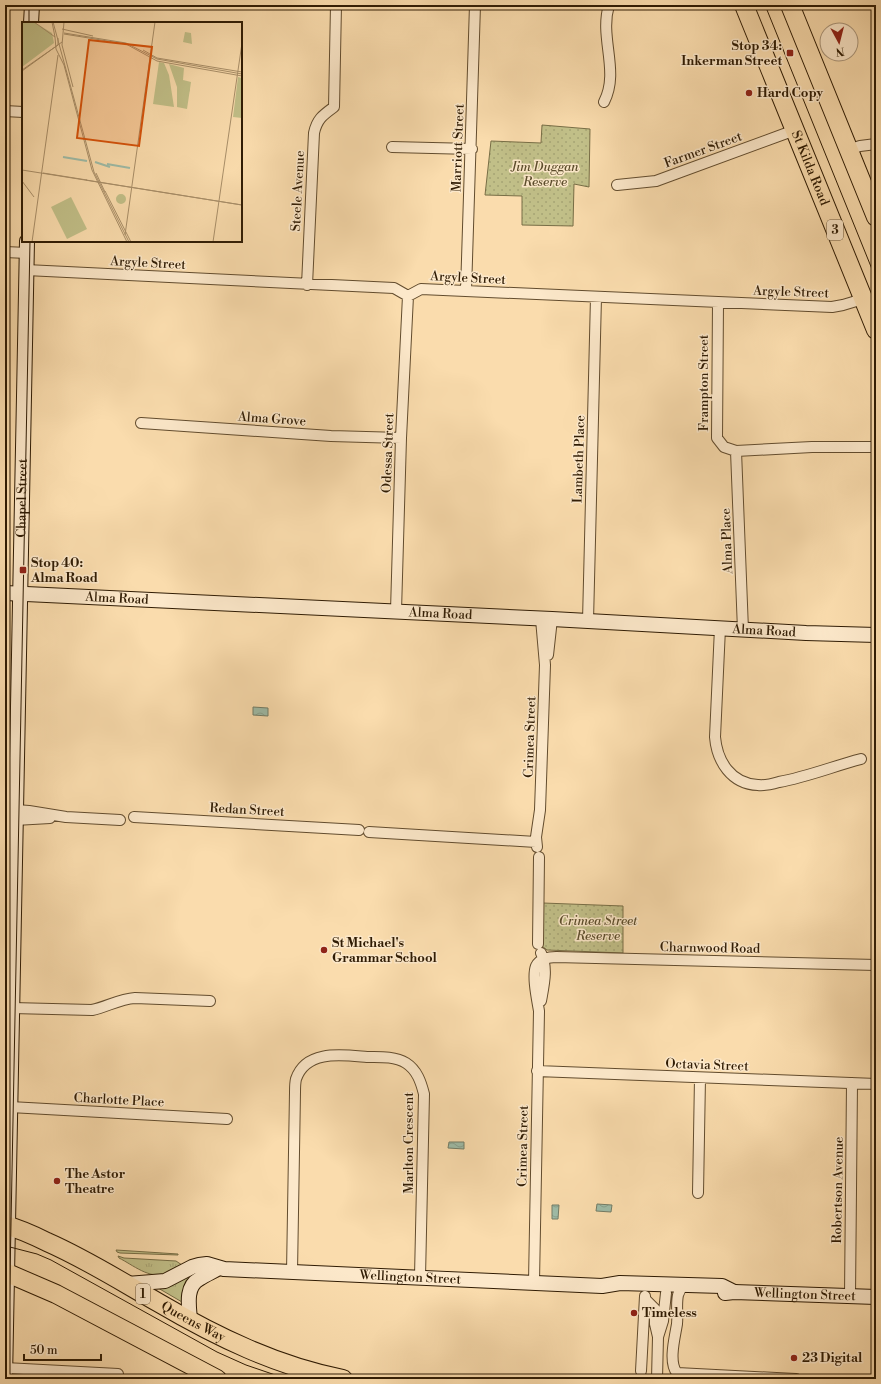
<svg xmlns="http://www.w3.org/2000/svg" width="881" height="1384" font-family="'Libre Bodoni',serif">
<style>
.grass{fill:url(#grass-tufts);stroke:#786e46}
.park{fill:url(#park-dots);stroke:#786e46}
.water{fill:url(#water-waves);stroke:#727c66}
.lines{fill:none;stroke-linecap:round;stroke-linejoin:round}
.street-casing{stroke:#624c2e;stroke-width:12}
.secondary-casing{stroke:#301c04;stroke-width:16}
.highway-casing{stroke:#301c04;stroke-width:20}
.street{stroke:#fce8ca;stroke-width:10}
.secondary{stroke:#fce8ca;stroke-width:14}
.highway{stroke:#fadcad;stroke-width:18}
.tram{stroke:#301c04;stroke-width:1}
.poi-dot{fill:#8f2418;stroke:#fce8ca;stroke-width:1.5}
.labels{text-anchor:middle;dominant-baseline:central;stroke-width:3;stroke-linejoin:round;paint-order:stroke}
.shield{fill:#fce8ca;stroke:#6d593f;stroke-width:1}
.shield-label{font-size:12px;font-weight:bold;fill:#301c04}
.poi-label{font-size:13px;font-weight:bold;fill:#301c04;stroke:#fce8ca;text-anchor:start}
.street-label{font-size:13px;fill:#301c04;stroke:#fce8ca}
.park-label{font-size:13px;font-style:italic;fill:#5c4d2c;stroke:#fce8ca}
.inset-river{fill:none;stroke:#9ebca8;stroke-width:2}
.inset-road{fill:none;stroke:#a98f69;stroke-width:1}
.view{fill:#d6530b;fill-opacity:0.15;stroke:#d6530b;stroke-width:2}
.inset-edge{fill:none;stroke:#301c04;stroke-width:2}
</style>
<defs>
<pattern id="grass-tufts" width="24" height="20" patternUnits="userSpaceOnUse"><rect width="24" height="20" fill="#c1bf88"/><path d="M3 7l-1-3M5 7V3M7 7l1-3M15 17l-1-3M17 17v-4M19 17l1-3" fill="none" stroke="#a6a474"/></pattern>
<pattern id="park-dots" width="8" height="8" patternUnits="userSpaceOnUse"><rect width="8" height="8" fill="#c1bf88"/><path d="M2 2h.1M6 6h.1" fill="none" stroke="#a6a474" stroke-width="1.8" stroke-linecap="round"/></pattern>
<pattern id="water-waves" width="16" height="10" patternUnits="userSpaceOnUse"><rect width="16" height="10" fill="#9ebca8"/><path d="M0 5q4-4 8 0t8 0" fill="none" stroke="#88a18f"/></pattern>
</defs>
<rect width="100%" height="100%" fill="#fadcad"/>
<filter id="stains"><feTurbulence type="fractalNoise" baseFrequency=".005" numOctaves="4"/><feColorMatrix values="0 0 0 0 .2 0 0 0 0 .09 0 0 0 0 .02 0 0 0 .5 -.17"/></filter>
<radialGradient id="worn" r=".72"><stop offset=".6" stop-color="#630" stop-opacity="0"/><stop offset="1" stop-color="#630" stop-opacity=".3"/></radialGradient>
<path class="grass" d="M116 1250 178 1254V1255L120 1253 117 1252Z
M118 1256 124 1258 176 1261 182 1265C177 1268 171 1273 165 1274 149 1279 133 1265 119 1258Z
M188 1273 192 1278 182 1302 158 1288Z"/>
<path class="park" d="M542 125 590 129 589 187 574 184 573 226 522 225V196L485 195 491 141 541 143Z
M543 903 623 906V953L547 950 542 946Z"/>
<path class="water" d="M253 707 268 708V716L253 715Z
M449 1142H464V1149L448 1148Z
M597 1204 612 1205 611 1212 596 1211Z
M552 1205H559L558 1219H552Z"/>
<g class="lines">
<defs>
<path id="street" d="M604 102C620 71 599 38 609 5
M5 111 23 112
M392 147 472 149
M848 150 860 146 876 144
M617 185 656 181 795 130
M5 252 27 253
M26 270 394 288 408 296 421 289 832 307 843 305 863 299
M307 285 314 133C317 119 323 115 334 107L336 5
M466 291 475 5
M718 303 717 438 724 447 736 451 812 447H876
M141 423 331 436 401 438
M736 451 743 630
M396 611 401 438 408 296
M588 621 596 297
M720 628 715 737C717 761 731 784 758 785 765 786 772 784 779 782 807 777 834 766 861 759
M548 655 552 619
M16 810 29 811 66 817 120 820
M134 817 359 830
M15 820 50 818
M369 832 536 842
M537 847 536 837 540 810 545 665 541 619
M538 944 539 857
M541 1001C544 984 548 968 541 953
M12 1008 92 1010C107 1007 119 999 135 998L210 1001
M537 1071 876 1084
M10 1107 227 1119
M698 1193 700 1078
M292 1272 295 1092C295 1088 295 1083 296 1079 306 1049 343 1055 367 1057 379 1057 395 1056 406 1063 417 1070 421 1082 424 1094L420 1277
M534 1282 539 1011C537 999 532 976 536 966 539 959 549 957 556 957L876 965
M685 1285C682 1287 679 1291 678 1295 676 1304 678 1314 677 1324 675 1337 668 1362 677 1373L796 1379
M850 1296 852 1083
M645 1299 655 1309V1324L658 1337 657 1379
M658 1337 663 1321 666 1293
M5 1368 118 1374
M641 1371 645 1296"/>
<g id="secondary">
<path d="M31 23 32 5"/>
<path id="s1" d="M5 593 552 619 806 633 876 635"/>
<path id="s2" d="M127 1284 165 1281 192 1267 199 1265 207 1264 224 1269 602 1286 620 1283 722 1286 734 1292"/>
<path id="s3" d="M725 1293 734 1292 876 1297"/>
<path d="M190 1320C189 1306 185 1287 199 1279 205 1275 212 1272 219 1268"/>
<path id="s4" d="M5 1379 27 241"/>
</g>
<g id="highway">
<path id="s5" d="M744 5 876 330"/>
<path d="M790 5 876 217"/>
<path id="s6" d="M5 1225C20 1229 33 1235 47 1242 86 1259 122 1282 159 1303 217 1337 277 1366 343 1379"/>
<path d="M5 1272 56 1294 217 1379"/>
</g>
</defs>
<use href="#street" class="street-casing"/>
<use href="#secondary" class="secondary-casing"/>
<use href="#highway" class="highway-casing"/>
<use href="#street" class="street"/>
<use href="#secondary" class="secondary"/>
<use href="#highway" class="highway"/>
<path class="tram" d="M765 5 876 279
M29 23V5
M6 1246 37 1254 51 1260 217 1352 246 1365 287 1379
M8 1379 30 241"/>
</g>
<g class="poi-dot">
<rect x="786" y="49" width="8" height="8" rx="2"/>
<circle cx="749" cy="93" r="4"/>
<rect x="19" y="566" width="8" height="8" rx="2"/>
<circle cx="324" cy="950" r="4"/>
<circle cx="57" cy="1181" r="4"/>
<circle cx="634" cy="1313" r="4"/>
<circle cx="794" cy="1358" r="4"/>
</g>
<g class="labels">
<g class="shield">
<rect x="827" y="220" width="16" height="20" rx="3"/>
<rect x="136" y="1284" width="14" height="20" rx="3"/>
</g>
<g class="shield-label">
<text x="835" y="230">3</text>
<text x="143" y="1294">1</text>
</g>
<g class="poi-label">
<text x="782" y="46" text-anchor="end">Stop 34:<tspan x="782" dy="15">Inkerman Street</tspan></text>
<text x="757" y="93">Hard Copy</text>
<text x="31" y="563">Stop 40:<tspan x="31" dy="15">Alma Road</tspan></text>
<text x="332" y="943">St Michael's<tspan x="332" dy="15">Grammar School</tspan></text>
<text x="65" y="1174">The Astor<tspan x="65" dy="15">Theatre</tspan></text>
<text x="642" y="1313">Timeless</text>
<text x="802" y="1358">23 Digital</text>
</g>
<g class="street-label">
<text transform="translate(458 148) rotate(-88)">Marriott Street</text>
<text transform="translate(703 150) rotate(-20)">Farmer Street</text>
<text stroke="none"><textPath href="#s5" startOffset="176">St Kilda Road</textPath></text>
<text transform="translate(298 191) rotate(-87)">Steele Avenue</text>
<text transform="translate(148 263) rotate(3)">Argyle Street</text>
<text transform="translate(468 278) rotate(3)">Argyle Street</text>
<text transform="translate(791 292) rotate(2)">Argyle Street</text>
<text transform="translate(704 383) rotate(-90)">Frampton Street</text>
<text transform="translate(272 419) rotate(4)">Alma Grove</text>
<text transform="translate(388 453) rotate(-88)">Odessa Street</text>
<text transform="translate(579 459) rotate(-88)">Lambeth Place</text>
<text stroke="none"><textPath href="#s4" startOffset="881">Chapel Street</textPath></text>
<text transform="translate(727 541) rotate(-92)">Alma Place</text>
<text stroke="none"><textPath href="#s1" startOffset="112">Alma Road</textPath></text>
<text stroke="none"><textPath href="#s1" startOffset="436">Alma Road</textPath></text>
<text stroke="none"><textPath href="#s1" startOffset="760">Alma Road</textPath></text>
<text transform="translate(530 737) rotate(-88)">Crimea Street</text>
<text transform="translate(247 810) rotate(3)">Redan Street</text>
<text transform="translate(710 948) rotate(1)">Charnwood Road</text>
<text transform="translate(707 1065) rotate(2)">Octavia Street</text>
<text transform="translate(119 1100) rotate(3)">Charlotte Place</text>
<text transform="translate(409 1143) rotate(-90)">Marlton Crescent</text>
<text transform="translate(523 1146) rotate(-89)">Crimea Street</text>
<text transform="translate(838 1190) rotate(-89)">Robertson Avenue</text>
<text stroke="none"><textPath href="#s2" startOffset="288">Wellington Street</textPath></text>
<text stroke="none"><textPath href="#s3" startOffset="80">Wellington Street</textPath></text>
<text stroke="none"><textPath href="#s6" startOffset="212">Queens Way</textPath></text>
</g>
<g class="park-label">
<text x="545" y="167">Jim Duggan<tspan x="545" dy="15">Reserve</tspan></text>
<text x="598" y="921">Crimea Street<tspan x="598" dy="15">Reserve</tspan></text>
</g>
</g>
<g transform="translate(22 22)">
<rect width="220" height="220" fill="#fadcad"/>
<path d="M216 55 220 56V96L211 95Z" fill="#c1bf88"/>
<path d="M0 0H12L30 11 32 21 0 45ZM163 10 169 11 170 22 161 20ZM137 40 142 41 147 53 152 85 131 82ZM147 42 162 46 161 58 169 60 165 87 155 85V65ZM49 175 65 207 45 217 29 185Z" fill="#c1bf88"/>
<path d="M3 15a8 8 0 1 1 16 0a8 8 0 1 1-16 0ZM156 67a6 6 0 1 1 12 0a6 6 0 1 1-12 0ZM94 177a5 5 0 1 1 10 0a5 5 0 1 1-10 0Z" fill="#c1bf88"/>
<path class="inset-river" d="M41 135 65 139M73 140 88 145M85 142 108 146"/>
<path class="inset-road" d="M12 0 33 15 34 27 42 43 70 148 105 220M30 0 33 15M31 0 72 150 107 220M42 0 40 23 51 65M40 7 71 14M42 11 104 21 135 37 220 52M42 12 104 22 135 39 220 54M121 28 135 36 220 50M0 48 36 23V16M0 49 40 20M0 148 220 183M21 151 65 158M74 151 83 170M64 158 220 183M0 159 12 175M83 169 109 220M103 213 133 0M10 220 36 33M191 220 220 21"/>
<path class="view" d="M67 18 130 25 117 124 55 116Z"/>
<rect width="220" height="220" class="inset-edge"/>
</g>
<rect width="881" height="1384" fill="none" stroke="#fadcad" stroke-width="20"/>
<rect x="6" y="6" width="869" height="1372" fill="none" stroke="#301c04" stroke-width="2"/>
<rect x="10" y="10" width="861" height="1364" fill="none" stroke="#301c04"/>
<g transform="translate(839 42) rotate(173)"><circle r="19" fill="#fce8ca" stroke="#aa967b"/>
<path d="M0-3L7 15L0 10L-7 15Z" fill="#8f2418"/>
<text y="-6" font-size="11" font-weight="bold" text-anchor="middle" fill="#301c04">N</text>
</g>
<path d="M24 1354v6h77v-6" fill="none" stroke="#301c04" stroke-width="2"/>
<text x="30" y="1354" font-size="12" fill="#301c04" stroke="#fce8ca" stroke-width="3" paint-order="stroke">50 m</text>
<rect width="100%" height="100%" filter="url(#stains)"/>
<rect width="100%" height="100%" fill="url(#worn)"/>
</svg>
